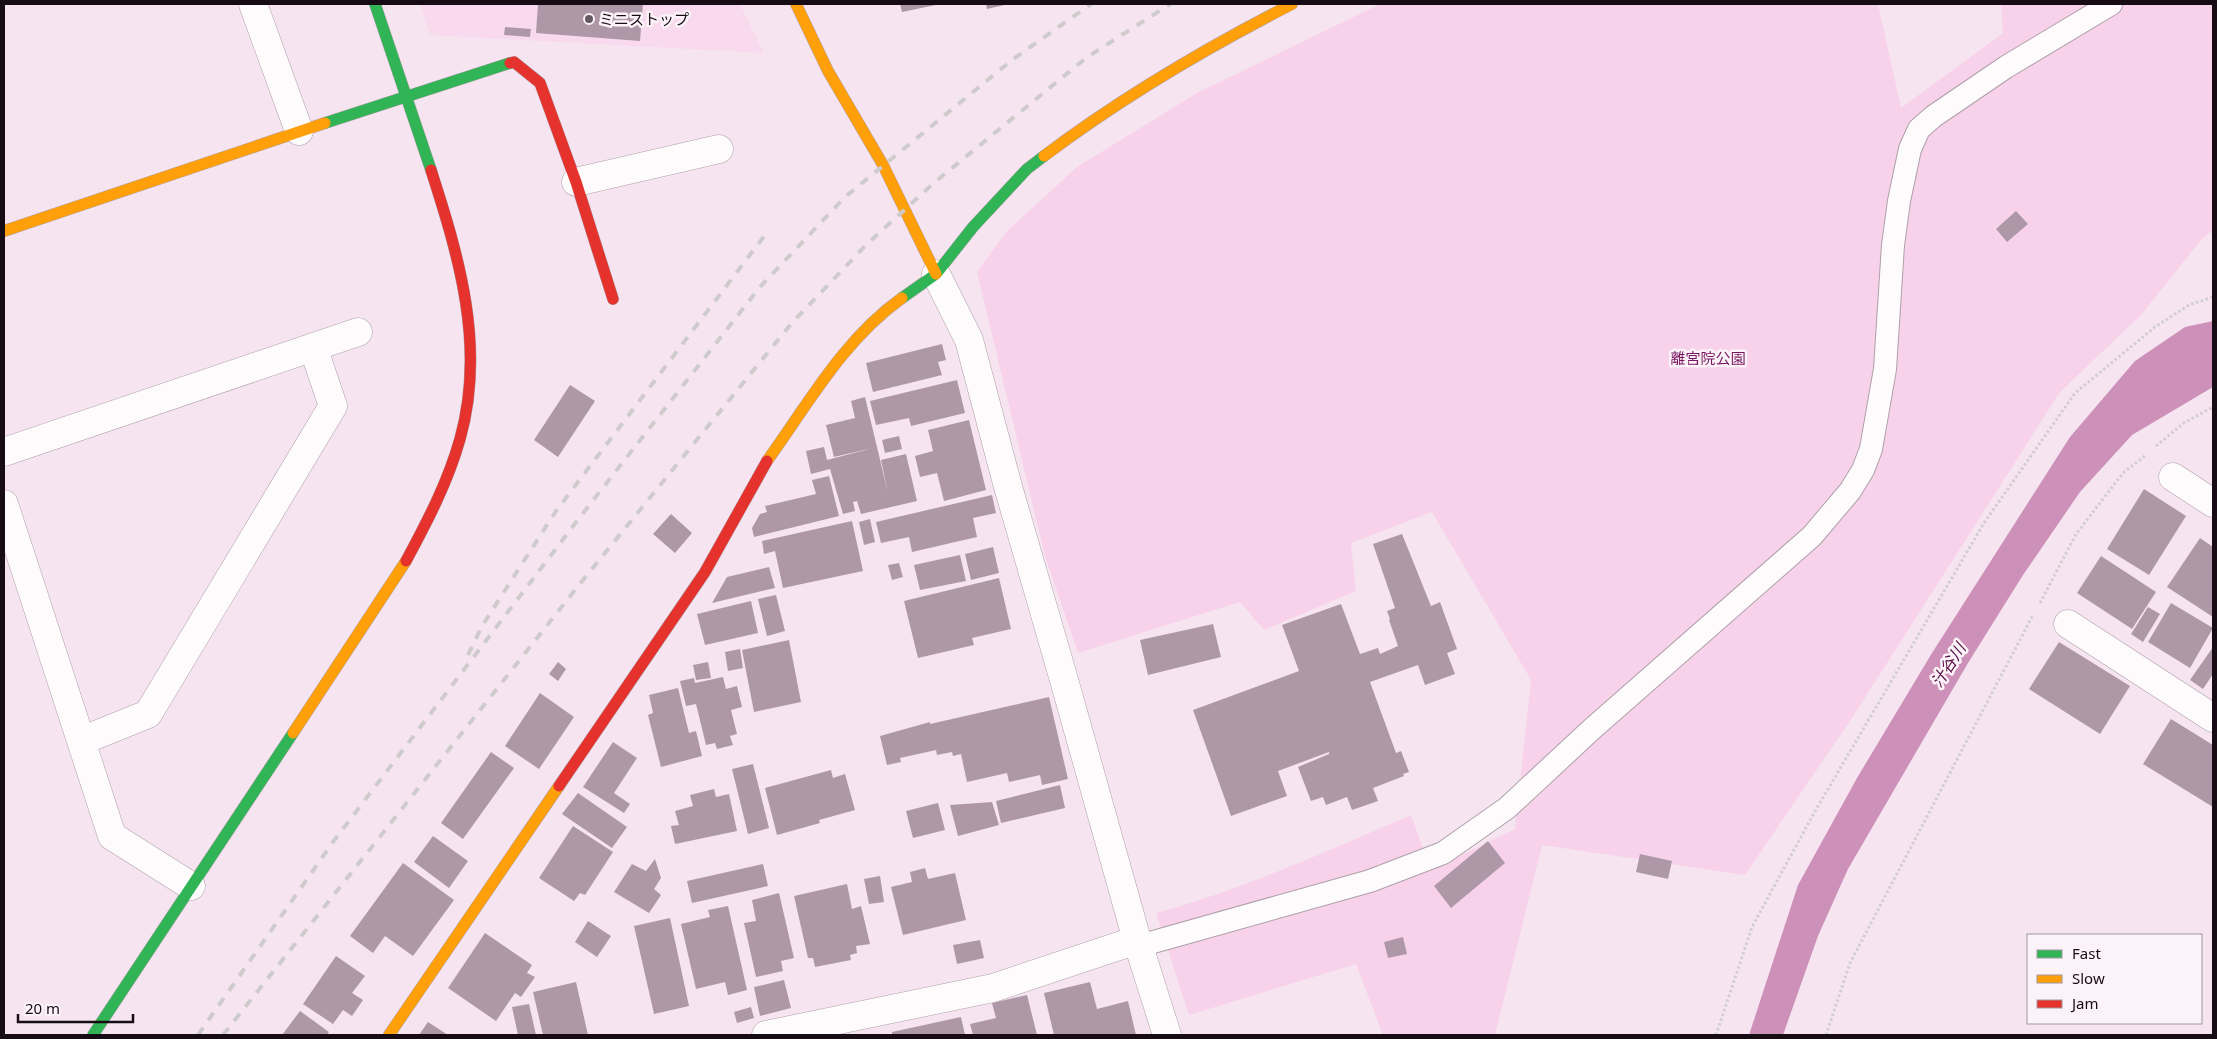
<svg xmlns="http://www.w3.org/2000/svg" width="2217" height="1039" font-family="'Noto Sans','Noto Sans JP',sans-serif">
<style>
.built{fill:#f8d9ed}
.green{fill:#f8d2ea}
.water{fill:#cd90b9}
.building{fill:#ae98a7}
.lines{fill:none;stroke-linecap:round;stroke-linejoin:round}
.lane-casing{stroke:#ada0a8;stroke-width:24}
.street-casing{stroke:#ada0a8;stroke-width:29}
.fast-casing{stroke:#ada0a8;stroke-width:12}
.slow-casing{stroke:#ada0a8;stroke-width:12}
.jam-casing{stroke:#ada0a8;stroke-width:12}
.path{stroke:#d1cdd0;stroke-width:3;stroke-dasharray:2.5 2.5;stroke-linecap:butt}
.lane{stroke:#fefbfd;stroke-width:22}
.street{stroke:#fefbfd;stroke-width:28}
.fast{stroke:#30b455;stroke-width:11}
.slow{stroke:#ff9f0a;stroke-width:11}
.jam{stroke:#e5322d;stroke-width:11}
.rail{stroke:#cfcbcd;stroke-width:4;stroke-dasharray:9 9;stroke-linecap:butt}
.poi-dot{fill:#665861;stroke:#fbf3f8;stroke-width:2}
.labels{text-anchor:middle;dominant-baseline:central;stroke-width:5;stroke-linejoin:round;paint-order:stroke}
.poi-label{font-size:15px;fill:#180c14;stroke:#fbf3f8;text-anchor:start}
.park-label{font-size:15px;fill:#781660;stroke:#fbf3f8}
.water-label{font-size:16px;font-style:italic;fill:#560c44;stroke:#fbf3f8}
</style>
<rect width="100%" height="100%" fill="#f6e5f0"/>
<path class="built" d="M420 4H740L764 53 430 35Z"/>
<path class="green" d="M1380 4H1878L1901 108 2003 33 2001 4H2213V230L2201 240 2141 315 2060 392 1850 721 1745 875 1542 845 1495 1035H1383L1356 964 1189 1015 1156 913C1244 889 1327 851 1411 815L1431 870 1515 829 1531 680 1432 512 1351 543 1356 591 1264 630 1240 602 1078 653 1045 556 977 272 1007 231 1077 167 1197 93Z"/>
<path class="water" d="M2213 321V387L2132 435 2080 492 2023 575 1968 663 1848 869 1818 936 1783 1035H1749L1798 885 1857 778 1932 653 2070 437 2135 361 2185 327Z"/>
<path class="building" d="M538 4H643L640 41 536 33Z
M900 4H936V5L902 12Z
M986 4H1009L987 9Z
M505 27 531 29 530 37 504 35Z
M2016 211 2028 224 2007 242 1996 229Z
M942 344 946 360 938 362 942 375 873 392 866 363Z
M957 380 965 413 911 426 909 418 876 425 870 401Z
M570 385 595 401 558 457 534 440Z
M865 397 888 493 881 460 906 454 917 501 861 514 857 501 853 502 855 511 843 514 830 469 811 474 806 451 824 447 827 460 873 448 834 457 826 425 855 418 851 401Z
M969 420 986 490 944 501 937 473 920 477 915 456 933 451 928 430Z
M899 436 902 449 885 453 882 440Z
M829 476 839 516 754 537 752 528 760 514 767 512 765 506 816 494 812 480Z
M2144 489 2186 516 2149 575 2107 549Z
M992 495 996 513 973 518 977 537 912 552 909 537 881 543 876 522Z
M671 514 692 533 675 553 653 534Z
M870 519 875 542 864 545 859 522Z
M852 521 863 571 783 588 775 551 764 554 762 541Z
M1402 534 1431 606 1440 602 1457 649 1447 653 1455 674 1425 685 1418 665 1370 682 1396 753 1401 751 1409 772 1403 774 1404 776 1373 788 1378 801 1352 810 1347 797 1326 805 1323 797 1311 801 1298 767 1329 754V752L1278 771 1287 796 1231 816 1193 710 1299 671 1282 625 1341 604 1360 654 1378 648 1380 654 1398 646 1389 620 1390 619 1387 611 1395 608 1373 544Z
M2200 538 2213 547V617L2167 587Z
M993 547 999 573 971 580 965 554Z
M960 555 966 581 920 590 914 565Z
M2101 556 2156 592 2132 629 2077 593Z
M899 563 903 577 892 580 888 565Z
M769 567 775 588 712 603 727 577Z
M999 578 1011 629 972 638 974 645 918 658 904 601Z
M776 595 785 631 767 636 758 599Z
M751 601 758 633 705 645 697 614Z
M2171 603 2213 628 2190 668 2148 642Z
M2148 607 2160 614 2143 642 2131 634Z
M1213 624 1221 657 1148 675 1140 640Z
M789 640 801 702 754 712 742 650Z
M2059 642 2130 686 2100 734 2029 689Z
M2213 647V674L2203 689 2190 680Z
M740 649 743 668 728 671 725 652Z
M558 662 566 669 558 681 549 674Z
M708 662 711 678 696 680 693 665Z
M723 677 726 689 737 686 742 707 731 710 737 734 730 736 733 745 717 749 715 743 706 745 696 704 686 706 680 681 694 678 695 683Z
M678 688 689 733 696 731 702 756 661 767 648 715 653 713 649 695Z
M540 693 574 717 539 769 505 746Z
M1049 697 1068 779 1042 785 1040 775 1009 782 1007 773 967 782 961 754 953 756 952 752 937 755 936 750 900 758 901 762 887 765 880 736 930 722V724Z
M2171 719 2213 745V807L2143 764Z
M613 742 637 758 614 793 630 804 624 813 583 787Z
M491 752 514 768 463 839 441 823Z
M753 764 769 828 748 834 732 769Z
M831 770 833 778 845 774 855 810 819 820 820 823 777 835 765 788Z
M1060 785 1065 808 1001 823 996 801Z
M714 789 716 797 729 794 737 831 675 844 671 826 679 825 675 811 693 806 690 795Z
M578 793 627 827 612 848 562 814Z
M992 802 999 825 958 836 950 805Z
M938 803 945 830 913 838 906 811Z
M573 826 613 852 585 895 580 893 574 901 539 878Z
M433 836 468 861 449 888 414 862Z
M1488 841 1505 863 1451 908 1434 886Z
M1640 854 1672 861 1668 879 1636 872Z
M655 859 661 878 654 889 661 895 649 913 614 892 632 864 646 871Z
M403 863 454 900 413 956 385 936 373 953 350 936Z
M763 864 768 886 692 903 687 881Z
M925 868 928 879 955 873 966 920 903 935 891 887 912 882 910 872Z
M880 876 884 902 869 904 864 879Z
M847 884 852 909 861 906 870 944 856 946 857 953 850 955 851 960 815 967 813 958H808L794 896Z
M779 893 794 958 781 961 783 971 756 977 744 923 756 921 752 900Z
M728 906 747 990 728 995 725 982 696 989 681 924 710 917 708 910Z
M670 918 689 1006 654 1014 634 926Z
M588 921 611 936 597 957 575 942Z
M485 933 532 965 527 973 535 977 521 997 515 993 496 1021 448 988Z
M1403 937 1407 954 1388 958 1384 942Z
M980 940 984 958 957 964 953 945Z
M336 956 365 976 352 993 363 1000 352 1016 343 1010 333 1024 303 1004Z
M784 980 791 1008 760 1016 754 987Z
M576 982 588 1035H543L533 992Z
M1090 982 1097 1009 1128 1001 1136 1035H1054L1044 993Z
M1027 995 1037 1035H973L970 1024 996 1018 992 1003Z
M529 1004 536 1035H518L512 1007Z
M751 1007 754 1018 737 1023 734 1012Z
M300 1011 329 1032 327 1035H282Z
M961 1017 965 1035H892V1032Z
M428 1022 448 1035H419Z"/>
<g class="lines">
<defs>
<path id="lane" d="M1139 946 1370 881 1443 853 1507 808 1592 729 1812 536 1850 491 1863 470 1871 449 1885 369 1893 245 1899 201 1910 149 1919 129 1934 116 2006 67 2111 4"/>
<path id="street" d="M253 4 299 131
M576 182 719 149
M936 274 969 340 1007 483 1064 680 1137 940 1167 1035
M4 452 358 332
M2173 477 2213 503
M4 504 112 836 191 886
M2068 624 2213 718
M81 741 148 714 333 406 313 347
M766 1035 993 988 1137 940"/>
<path id="fast" d="M375 4 431 170
M325 123 510 63
M902 298 936 274 973 227 1027 169 1044 156
M93 1035 293 733"/>
<path id="slow" d="M796 4 828 71 883 165 936 274
M1044 156C1121 98 1206 48 1292 4
M4 231 325 123
M767 461C808 404 844 339 902 298
M293 733 406 561
M389 1035 559 786"/>
<path id="jam" d="M510 63 514 62 540 83 576 182 613 299
M406 561C427 522 448 482 460 439 486 347 459 257 431 170
M559 786 705 572 767 461"/>
</defs>
<use href="#lane" class="lane-casing"/>
<use href="#street" class="street-casing"/>
<use href="#fast" class="fast-casing"/>
<use href="#slow" class="slow-casing"/>
<use href="#jam" class="jam-casing"/>
<path class="path" d="M2156 446 2184 423 2213 407
M2040 603 2076 534 2123 473 2146 455
M1716 1035 1752 927 1814 813 1984 523 2075 393 2155 327 2189 305 2213 297
M1826 1035 1850 963 2033 615"/>
<use href="#lane" class="lane"/>
<use href="#street" class="street"/>
<use href="#fast" class="fast"/>
<use href="#slow" class="slow"/>
<use href="#jam" class="jam"/>
<path class="rail" d="M468 655 482 626 556 511 765 235
M198 1035 333 842 580 517 760 287 845 197 1012 60 1091 4
M223 1035 579 585 791 324 867 244 935 182 1086 58 1170 4"/>
</g>
<circle class="poi-dot" cx="589" cy="19" r="5"/>
<g class="labels">
<g class="poi-label">
<text x="599" y="19">ミニストップ</text>
</g>
<g class="park-label">
<text x="1708" y="358">離宮院公園</text>
</g>
<g class="water-label">
<text transform="translate(1948 665) rotate(-57)">汁谷川</text>
</g>
</g>
<rect width="2217" height="1039" fill="none" stroke="#180c14" stroke-width="10"/>
<rect x="2027" y="934" width="175" height="90" fill="#fbf3f8" stroke="#a0979d"/>
<rect x="2037" y="950" width="25" height="8" fill="#30b455" stroke="#a0979d"/>
<text x="2072" y="959" font-size="15" fill="#180c14">Fast</text>
<rect x="2037" y="975" width="25" height="8" fill="#ff9f0a" stroke="#a0979d"/>
<text x="2072" y="984" font-size="15" fill="#180c14">Slow</text>
<rect x="2037" y="1000" width="25" height="8" fill="#e5322d" stroke="#a0979d"/>
<text x="2072" y="1009" font-size="15" fill="#180c14">Jam</text>
<path d="M18 1014v8h115v-8" fill="none" stroke="#180c14" stroke-width="2.5"/>
<text x="25" y="1014" font-size="15" fill="#180c14" stroke="#fbf3f8" stroke-width="4" paint-order="stroke">20 m</text>
</svg>
